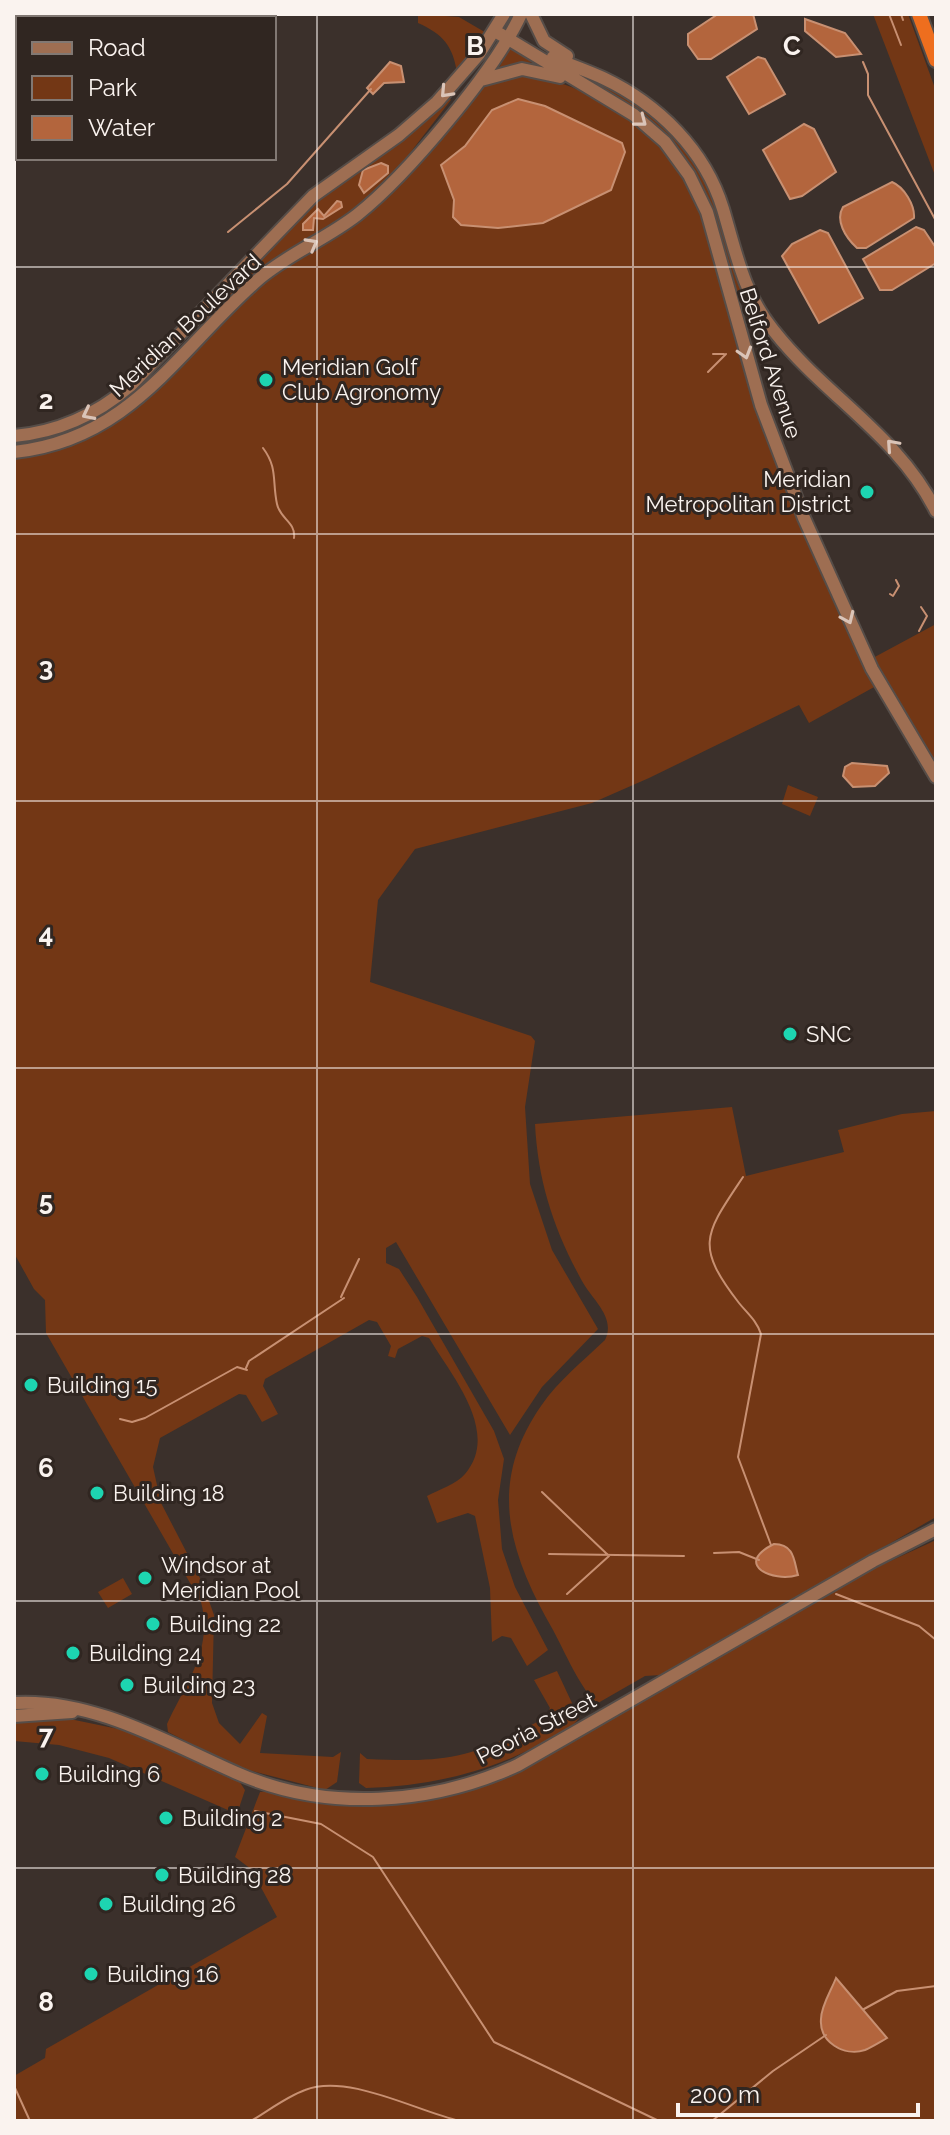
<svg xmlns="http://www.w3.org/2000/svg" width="950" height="2135" font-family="Raleway,sans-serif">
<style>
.green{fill:#733715}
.water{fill:#b3653d;stroke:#c89072;stroke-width:2}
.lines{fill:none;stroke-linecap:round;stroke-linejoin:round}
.stream{stroke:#c89072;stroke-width:2}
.secondary-casing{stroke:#564d48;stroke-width:16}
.highway-casing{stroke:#564d48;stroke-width:18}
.secondary{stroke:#9e6e52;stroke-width:12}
.highway{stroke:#ee6e1e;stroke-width:14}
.oneway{stroke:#dac4b8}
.grid{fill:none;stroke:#faf3ef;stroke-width:2;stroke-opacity:0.55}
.poi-dot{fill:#1dd5b1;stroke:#302621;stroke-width:3}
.labels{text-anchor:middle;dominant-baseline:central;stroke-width:6;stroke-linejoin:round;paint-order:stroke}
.street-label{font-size:22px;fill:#faf3ef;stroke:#302621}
.poi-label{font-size:22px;fill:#faf3ef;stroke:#302621;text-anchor:start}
.grid-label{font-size:26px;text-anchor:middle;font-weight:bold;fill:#faf3ef;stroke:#302621;stroke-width:6;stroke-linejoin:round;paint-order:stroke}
</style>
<rect width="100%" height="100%" fill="#3b302b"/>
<path class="green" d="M418 14 459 17 488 34 457 73C453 46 443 34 418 23Z
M873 14H908L936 91V178Z
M510 46 534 61V62L499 68Z
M510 74C552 78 563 82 601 101 718 157 717 300 758 407 793 502 836 593 876 686L809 723 799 705 649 778 592 803 415 849 378 900 370 982 531 1036 535 1041 525 1107 530 1184 552 1250 598 1329 542 1387 510 1435 396 1242 386 1248V1263L399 1269 417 1297 494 1431 504 1459 498 1500 502 1549 515 1587 548 1650 527 1666 511 1638 502 1636 492 1642 490 1588 475 1516 468 1513 437 1523 427 1496C438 1490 457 1484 465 1474 501 1432 451 1375 429 1338L422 1336 398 1349 395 1358 388 1356 391 1346 377 1322 369 1320 265 1379 263 1386 278 1414 262 1422 246 1395 239 1394 160 1438 153 1467 161 1503 203 1584 214 1615 212 1703 219 1723 240 1744 262 1713 267 1716 260 1753 333 1757 341 1752 337 1782 325 1790 237 1767 168 1732 167 1724C184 1686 214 1649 201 1602L46 1333 45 1300 34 1289 14 1253V457L80 441 136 408 244 299 275 272 328 240 479 87Z
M599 84C657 103 700 157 720 214 730 244 735 273 749 301L735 304 691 170 597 88Z
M448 97 451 100 393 175 358 208 203 324 206 315 305 209Z
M145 377 147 379C112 422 67 436 14 447V440L35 438Z
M936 624V765L871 659Z
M788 785 818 797 810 816 782 804Z
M732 1107 746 1176 844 1152 838 1130 902 1114 936 1111V1517L661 1675 645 1676 598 1703C582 1693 563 1648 553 1630 510 1555 486 1485 541 1406 558 1381 583 1361 605 1340 616 1317 593 1301 582 1281 554 1230 538 1182 535 1124Z
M936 1540V2121H14V2076L45 2058 46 2049 277 1917 251 1869 235 1857 260 1792C282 1788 311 1801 333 1804 404 1811 473 1794 536 1762L871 1570Z
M123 1578 132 1594 108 1608 98 1592Z
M557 1671 579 1718C573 1728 559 1733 549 1739 493 1772 430 1786 366 1788L359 1783 360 1753 367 1759C429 1762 467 1761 522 1730 533 1724 546 1719 550 1708L534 1680Z
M65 1718 123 1730 239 1781 245 1790 237 1814 109 1758 59 1745 14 1741V1720Z"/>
<path class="water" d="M718 14H753L757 29 711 59H698L688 45V34Z
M805 19 845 33 861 54 836 57 805 31Z
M758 57 765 59 785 94 749 114 727 77Z
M390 62 401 66 404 82 384 83 373 94 367 88Z
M518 99 545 106 622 143 625 152 611 190 543 223 498 228 461 225 453 217 454 200 441 165 465 146 492 110Z
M804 124 814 129 836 172 802 196 790 199 763 150Z
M381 163 388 166V173L364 193 359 185 363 170Z
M892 182C904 187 915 205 914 218L866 248H857C845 237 835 220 843 207Z
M337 201 341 202 342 207 323 219 314 218 313 230H303V224L318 209 324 216Z
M916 227 924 230 936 248V263L892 290H880L863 259Z
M820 230 828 233 863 298 819 323 782 256 792 244Z
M852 763 887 766 889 773 875 786 853 787 843 776 845 767Z
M774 1544C795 1544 794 1562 798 1575 772 1583 733 1564 774 1544Z
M836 1978 887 2038C880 2042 872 2047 865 2050 844 2057 819 2042 821 2019 821 2006 831 1991 836 1978Z"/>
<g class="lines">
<path class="stream" d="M889 14 901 45
M901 14 903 20
M863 62 868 74V95L936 221
M228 232 287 184 371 89
M713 354H724
M772 366 786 414
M708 372 726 354
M263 448C278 468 272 481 277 504 280 519 296 522 294 538
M890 594 893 596 899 586 896 580
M919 631 927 616 921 607
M743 1177C705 1234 694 1245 739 1303 747 1313 757 1321 761 1334L738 1457 771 1545
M341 1297 359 1259
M246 1368 249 1361 344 1298
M120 1419 132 1422 145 1418 237 1367 247 1370
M542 1492 609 1556 567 1594
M714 1553 739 1552 759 1560
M549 1554 684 1556
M836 1594 919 1626 936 1640
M255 1811 321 1824 373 1857 494 2042 659 2121
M864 2009 897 1991 936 1986
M15 2088 30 2121
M251 2121C268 2111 286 2097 305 2090 348 2073 416 2111 460 2121
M712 2121 773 2071 826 2035"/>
<defs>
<path id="secondary" d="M531 14 544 41 567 56
M495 31 634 115 665 142 689 175 707 212 761 405 804 518 872 669 936 777
M553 57C569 65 586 70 603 78 658 104 705 150 723 209 736 253 744 295 774 331 825 396 898 435 936 511
M481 80 522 69 560 77
M14 436C58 432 96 415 130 386L313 196 399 135 437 102 479 54 504 14
M14 452C132 440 179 348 260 278 290 253 326 239 357 215 406 176 495 71 521 14
M14 1703C93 1698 168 1743 239 1774 327 1812 432 1805 518 1765L873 1561 936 1529
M14 1716 72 1712"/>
<path id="highway" d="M919 14 936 60"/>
</defs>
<use href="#secondary" class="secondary-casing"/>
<use href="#highway" class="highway-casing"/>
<use href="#secondary" class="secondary"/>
<use href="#highway" class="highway"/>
</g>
<defs><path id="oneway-chevron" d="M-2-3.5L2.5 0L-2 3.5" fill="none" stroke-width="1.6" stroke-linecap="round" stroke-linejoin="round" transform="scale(2)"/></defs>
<g class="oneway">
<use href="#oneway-chevron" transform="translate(446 92) rotate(133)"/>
<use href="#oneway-chevron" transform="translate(641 121) rotate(38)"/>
<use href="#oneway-chevron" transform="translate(312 244) rotate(-29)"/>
<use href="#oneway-chevron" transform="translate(745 353) rotate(73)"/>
<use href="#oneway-chevron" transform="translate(88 414) rotate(153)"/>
<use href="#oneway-chevron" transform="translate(892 445) rotate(-132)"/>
<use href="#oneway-chevron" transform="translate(848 618) rotate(66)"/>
</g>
<path class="grid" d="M317 14V2121M633 14V2121M14 267H936M14 534H936M14 801H936M14 1068H936M14 1334H936M14 1601H936M14 1868H936"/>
<g class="poi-dot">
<circle cx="266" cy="380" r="8"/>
<circle cx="867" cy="492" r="8"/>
<circle cx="790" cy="1034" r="8"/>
<circle cx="31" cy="1385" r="8"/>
<circle cx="97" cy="1493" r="8"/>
<circle cx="145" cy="1578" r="8"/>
<circle cx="153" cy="1624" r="8"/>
<circle cx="73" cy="1653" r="8"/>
<circle cx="127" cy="1685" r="8"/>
<circle cx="42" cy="1774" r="8"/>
<circle cx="166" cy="1818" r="8"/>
<circle cx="162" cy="1875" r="8"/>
<circle cx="106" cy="1904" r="8"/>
<circle cx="91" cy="1974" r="8"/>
</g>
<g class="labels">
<g class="street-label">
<text transform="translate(185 325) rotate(-43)">Meridian Boulevard</text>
<text transform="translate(771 363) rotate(72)">Belford Avenue</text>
<text transform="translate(536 1728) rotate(-27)">Peoria Street</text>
</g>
<g class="poi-label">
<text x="282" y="367">Meridian Golf<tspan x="282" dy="25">Club Agronomy</tspan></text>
<text x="851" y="479" text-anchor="end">Meridian<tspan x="851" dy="25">Metropolitan District</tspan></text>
<text x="806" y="1034">SNC</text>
<text x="47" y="1385">Building 15</text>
<text x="113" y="1493">Building 18</text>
<text x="161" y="1565">Windsor at<tspan x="161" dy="25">Meridian Pool</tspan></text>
<text x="169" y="1624">Building 22</text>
<text x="89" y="1653">Building 24</text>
<text x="143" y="1685">Building 23</text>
<text x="58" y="1774">Building 6</text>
<text x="182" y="1818">Building 2</text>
<text x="178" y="1875">Building 28</text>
<text x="122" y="1904">Building 26</text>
<text x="107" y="1974">Building 16</text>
</g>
</g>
<g class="grid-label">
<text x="475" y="55">B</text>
<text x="792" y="55">C</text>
<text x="46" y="409">2</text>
<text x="46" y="676">3</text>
<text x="46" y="943">4</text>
<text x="46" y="1210">5</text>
<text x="46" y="1477">6</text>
<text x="46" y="1744">7</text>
<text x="46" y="2011">8</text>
</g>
<rect width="950" height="2135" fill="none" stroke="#faf3ef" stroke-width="32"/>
<rect x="16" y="16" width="260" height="144" fill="#302621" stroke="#817873" stroke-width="2"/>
<rect x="32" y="42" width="40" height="12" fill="#9e6e52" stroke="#817873" stroke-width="2"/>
<text x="88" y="56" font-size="24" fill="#faf3ef">Road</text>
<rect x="32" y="76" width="40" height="24" fill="#733715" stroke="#817873" stroke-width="2"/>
<text x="88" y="96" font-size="24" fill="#faf3ef">Park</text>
<rect x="32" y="116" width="40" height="24" fill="#b3653d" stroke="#817873" stroke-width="2"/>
<text x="88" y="136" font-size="24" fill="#faf3ef">Water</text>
<path d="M678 2103v12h240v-12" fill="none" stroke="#faf3ef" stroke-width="4"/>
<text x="690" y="2103" font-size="24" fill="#faf3ef" stroke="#302621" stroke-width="6" paint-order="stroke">200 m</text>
</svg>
